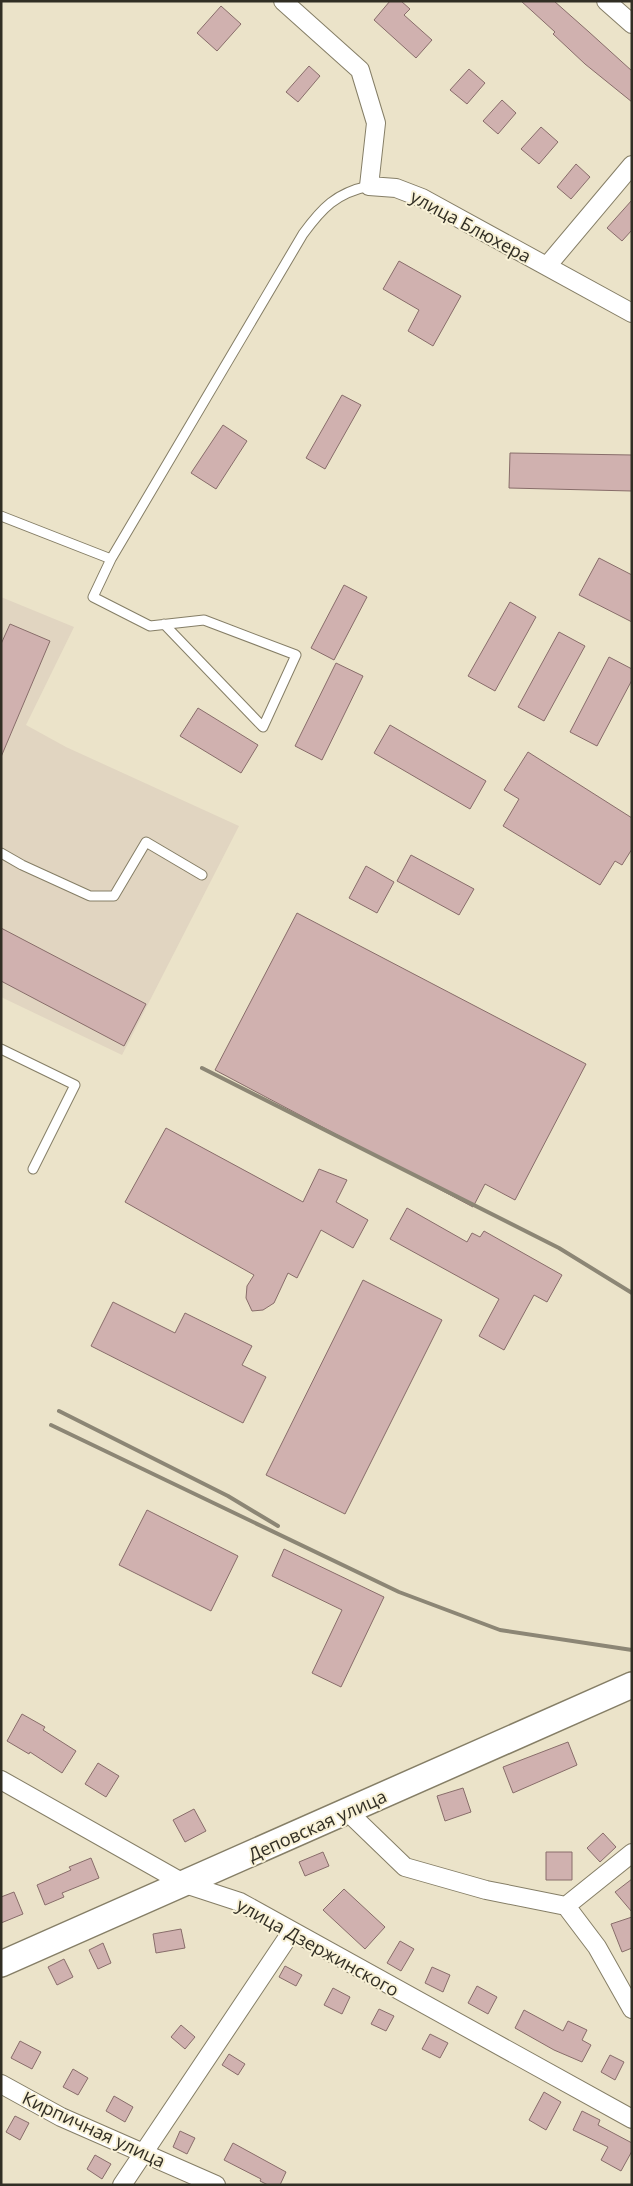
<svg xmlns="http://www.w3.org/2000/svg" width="633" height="2186" font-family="'Open Sans',sans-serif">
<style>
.industrial{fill:#e1d5c1}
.building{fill:#d0b1af;stroke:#886d6a}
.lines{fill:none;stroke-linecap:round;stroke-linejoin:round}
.lane-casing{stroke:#857e66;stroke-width:11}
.street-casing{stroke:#857e66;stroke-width:20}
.secondary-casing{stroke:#857e66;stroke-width:28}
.lane{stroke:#fff;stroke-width:9}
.street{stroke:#fff;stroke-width:18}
.secondary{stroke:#fff;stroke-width:25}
.rail{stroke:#8c8675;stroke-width:4}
.labels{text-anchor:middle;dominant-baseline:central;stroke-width:4;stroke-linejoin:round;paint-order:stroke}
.street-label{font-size:18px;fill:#312e24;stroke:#f8f1d6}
</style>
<rect width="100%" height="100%" fill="#ebe3c9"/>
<path class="industrial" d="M1 597 74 627 26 725 66 747 239 826 122 1055 1 997Z"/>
<path class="building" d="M390 1H401L410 9 404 15 432 40 416 58 374 20Z
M521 1H554L589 32 632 71V102L585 64 553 34 555 32Z
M221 6 241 24 217 51 197 33Z
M309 66 320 76 298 102 286 92Z
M469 69 485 83 467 104 450 90Z
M502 100 516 113 498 134 483 121Z
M541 127 558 142 539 164 521 149Z
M576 164 590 177 571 199 557 187Z
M632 200V230L622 241 607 228Z
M399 261 461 296 433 346 408 331 419 310 383 289Z
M342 395 361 405 325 469 306 458Z
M223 425 247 441 216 489 191 473Z
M510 453 632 455V491L509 488Z
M599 558 632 575V622L579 595Z
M344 585 367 597 334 660 311 648Z
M510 602 536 617 495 691 468 676Z
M10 624 50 641 1 757V644Z
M559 632 585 646 544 721 518 707Z
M609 657 632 669V680L597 746 570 732Z
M336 663 363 676 322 760 295 746Z
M198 708 258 745 241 773 180 736Z
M390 725 486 781 470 809 374 753Z
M528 752 632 818V849L622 865 615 861 600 885 503 826 519 799 504 790Z
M411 855 474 889 459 915 397 881Z
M366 866 394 882 377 913 349 898Z
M297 913 586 1064 515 1200 485 1184 473 1207 215 1070Z
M1 928 146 1004 124 1046 1 981Z
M166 1128 303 1202 319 1169 347 1180 336 1202 368 1220 353 1248 321 1230 297 1278 288 1273 274 1303 263 1310 252 1311 246 1298 247 1286 254 1275 125 1202Z
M407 1208 467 1242 472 1233 480 1237 484 1231 562 1275 547 1302 534 1295 504 1350 479 1336 499 1299 390 1239Z
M363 1280 442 1320 345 1514 266 1475Z
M113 1302 175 1333 185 1313 252 1346 242 1365 266 1377 243 1423 91 1346Z
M147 1510 238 1556 211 1611 119 1565Z
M284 1549 384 1597 341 1687 312 1673 342 1610 272 1576Z
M22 1714 45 1727 43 1730 76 1751 62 1773 30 1752 29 1754 7 1741Z
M568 1742 577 1765 513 1793 503 1767Z
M98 1763 119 1776 106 1797 85 1784Z
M463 1788 471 1812 445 1821 437 1796Z
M194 1809 206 1831 185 1842 173 1820Z
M603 1833 616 1847 600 1862 587 1848Z
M323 1852 329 1866 305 1876 299 1862Z
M546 1852H572V1880H546Z
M91 1858 99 1878 62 1893 64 1897 45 1905 37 1885 71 1870 69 1867Z
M632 1879V1912L615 1892Z
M344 1889 385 1927 365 1949 323 1910Z
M14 1892 23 1914 1 1923V1897Z
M632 1917V1948L622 1952 611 1924Z
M181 1929 185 1948 156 1953 153 1934Z
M400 1941 414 1949 401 1971 387 1963Z
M103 1943 111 1963 98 1969 89 1950Z
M64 1959 73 1977 57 1985 48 1967Z
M285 1966 302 1975 296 1986 279 1977Z
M432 1967 450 1975 443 1992 425 1983Z
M477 1986 497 1997 488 2014 468 2003Z
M333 1988 350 1997 342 2014 324 2005Z
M379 2009 394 2016 386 2031 371 2024Z
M524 2010 563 2031 568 2021 587 2030 582 2040 591 2045 582 2062 554 2050 515 2028Z
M181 2025 195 2037 185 2049 171 2037Z
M430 2034 448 2043 440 2058 422 2049Z
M20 2041 41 2052 32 2069 11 2058Z
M229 2054 245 2064 238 2075 222 2065Z
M610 2055 624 2062 615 2080 601 2072Z
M73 2069 88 2078 78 2095 63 2087Z
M544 2092 561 2102 546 2130 529 2120Z
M114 2096 133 2107 125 2122 106 2111Z
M582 2111 600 2120 598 2125 632 2143V2151L621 2171 601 2160 608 2147 573 2130Z
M15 2116 29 2123 20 2140 6 2132Z
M180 2131 195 2138 187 2154 173 2147Z
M233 2143 286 2172 280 2185H268L260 2181 261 2179 224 2160Z
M95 2155 111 2164 102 2179 87 2169Z"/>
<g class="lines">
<defs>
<path id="lane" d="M1 516 111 559
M164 624 263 727 296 655 204 620 150 626 93 597 111 559 303 234C322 208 336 193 369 186
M1 853 22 865 90 896H114L146 842 202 875
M1 1049 75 1085 33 1169"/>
<path id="street" d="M283 1 360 70 376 123 369 186 396 188 422 198 632 313
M606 1 632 24
M547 266 632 165
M1 1780 185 1884 240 1902 632 2119
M348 1812 405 1867 486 1890 566 1906 597 1947 632 2009
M566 1906 632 1853
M1 2084 61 2117 216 2185
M122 2185 292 1931"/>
<path id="secondary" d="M1 1964 632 1685"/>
</defs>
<use href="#lane" class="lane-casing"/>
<use href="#street" class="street-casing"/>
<use href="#secondary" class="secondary-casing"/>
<use href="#lane" class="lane"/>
<use href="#street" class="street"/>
<use href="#secondary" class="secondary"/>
<path class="rail" d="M202 1068 559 1248 632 1293
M59 1411 228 1496 278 1526
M51 1425 399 1592 500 1630 632 1650"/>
</g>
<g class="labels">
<g class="street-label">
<text transform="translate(471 226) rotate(28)">улица Блюхера</text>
<text transform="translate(317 1825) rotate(-24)">Деповская улица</text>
<text transform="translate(318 1947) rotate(29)">улица Дзержинского</text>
<text transform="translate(94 2129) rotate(25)">Кирпичная улица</text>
</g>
</g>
<rect width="633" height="2186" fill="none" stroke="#312e24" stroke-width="5"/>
</svg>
